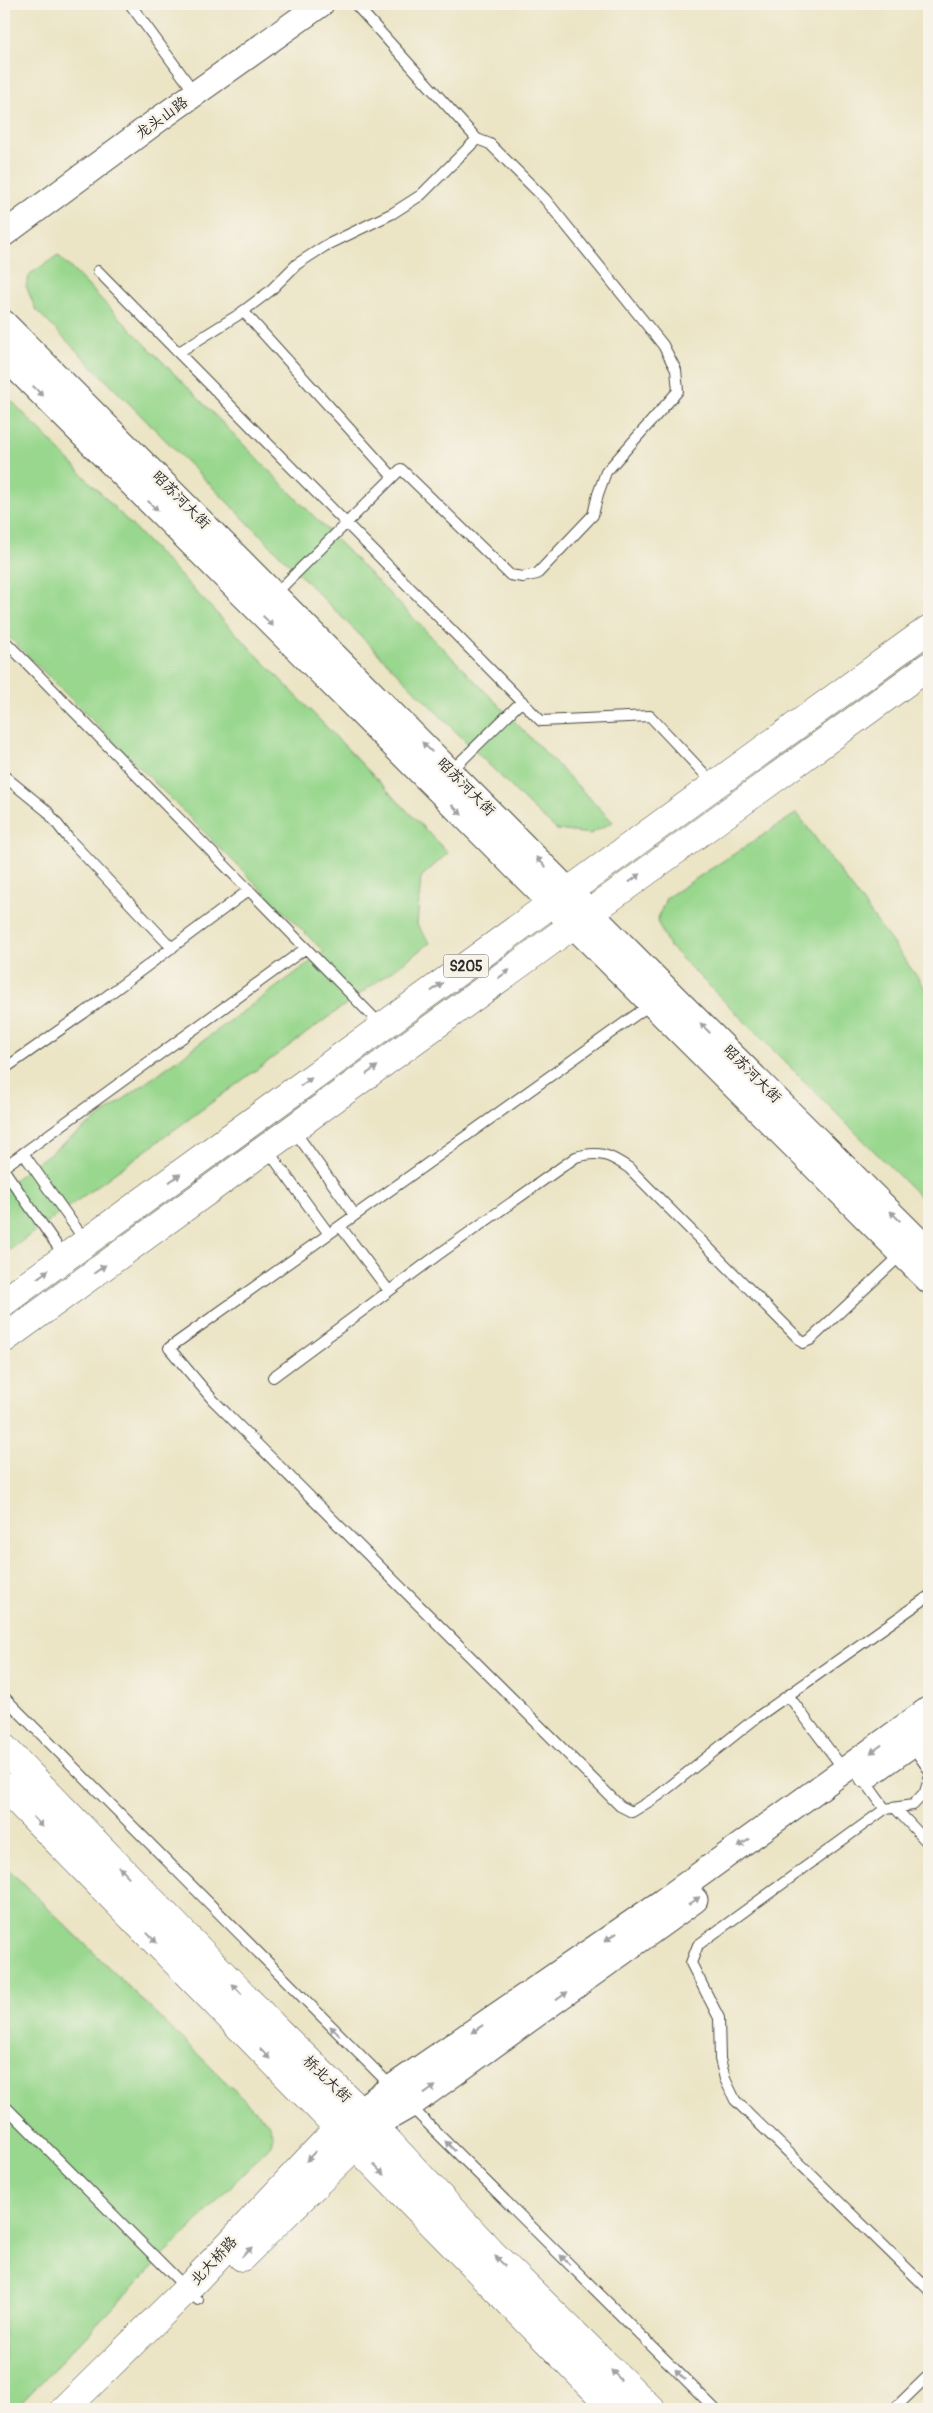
<svg xmlns="http://www.w3.org/2000/svg" width="933" height="2413" font-family="Pangolin,'LXGW WenKai TC',sans-serif">
<style>
.green{fill:#98d78d;stroke:#62815c}
.lines{fill:none;stroke-linecap:round;stroke-linejoin:round}
.service-casing{stroke:#484742;stroke-width:12}
.tertiary-casing{stroke:#484742;stroke-width:27}
.secondary-casing{stroke:#484742;stroke-width:29}
.primary-casing{stroke:#484742;stroke-width:29}
.service{stroke:#fff;stroke-width:10}
.tertiary{stroke:#fff;stroke-width:25}
.secondary{stroke:#fff;stroke-width:28}
.primary{stroke:#fff;stroke-width:28}
.oneway{fill:#a0a0a0}
.labels{text-anchor:middle;dominant-baseline:central;stroke-width:5;stroke-linejoin:round;paint-order:stroke}
.shield{fill:#f7f3e8;stroke:#686764;stroke-width:1}
.shield-label{font-size:14px;font-weight:bold;fill:#2b2b2b}
.street-label{font-size:15px;fill:#2b2b2b;stroke:#f7f3e8}
</style>
<rect width="100%" height="100%" fill="#f7f3e8"/>
<filter id="ink" filterUnits="userSpaceOnUse"><feTurbulence type="fractalNoise" baseFrequency=".02" numOctaves="2"/><feDisplacementMap in="SourceGraphic" scale="10" xChannelSelector="R" yChannelSelector="G"/><feConvolveMatrix kernelMatrix="1 2 1 2 8 2 1 2 1" color-interpolation-filters="sRGB"/></filter>
<filter id="wash" filterUnits="userSpaceOnUse"><feTurbulence type="fractalNoise" baseFrequency=".0096" numOctaves="4" result="noise"/><feDisplacementMap in="SourceGraphic" scale="20" xChannelSelector="R" yChannelSelector="G"/><feGaussianBlur stdDeviation="1.12" result="paint"/><feColorMatrix in="noise" values="0 0 0 0 0 0 0 0 0 0 0 0 0 0 0 0 0 1.4 0 .05"/><feComposite in="paint" operator="in"/></filter>
<g filter="url(#wash)">
<rect width="100%" height="100%" fill="#ebe4c5"/>
<path class="green" d="M58 255 613 822 590 834 557 830 532 808 36 310 26 286 30 274Z
M4 393 448 853 421 877 417 925 430 943 4 1254V1187L324 952 4 632Z
M797 813 929 993V1206L669 946 657 921 666 898Z
M4 1865 268 2123 273 2135 271 2145 15 2409H4Z"/>
</g>
<g filter="url(#ink)">
<g class="lines">
<defs>
<path id="service" d="M130 4 195 93
M355 4 477 139
M98 271 541 721 650 716 714 784
M243 311 393 477
M179 352 238 315 270 291 297 264 325 246 393 213 421 195 477 139 490 144 545 199 663 345 676 370 678 391 606 472 598 494 593 515 537 574 523 577 510 575 401 469 275 594
M4 640 382 1026
M451 771 522 701
M4 776 47 811 69 839 172 948
M651 1004 169 1348 213 1400 620 1806 632 1812 658 1796 756 1718 929 1596
M4 1069 84 1013 249 890
M293 1129 355 1215
M266 1148 329 1234
M23 1153 86 1242
M4 1167 306 948
M4 1170 65 1257
M340 1226 389 1291
M273 1377 439 1254 576 1157C599 1150 610 1155 629 1168L803 1343 810 1340 902 1254
M788 1695 845 1771
M4 1697 392 2087
M911 1744 929 1770
M862 1777 885 1809
M929 1779 925 1792 913 1805 885 1809 698 1945 691 1963 719 2018 720 2059 725 2079 735 2100 929 2290
M896 1809 929 1844
M4 2105 198 2300
M409 2105 715 2409
M894 2409 929 2375"/>
<path id="tertiary" d="M4 234 158 120 321 4
M4 323 691 1014 929 1251
M4 356 929 1281
M867 1776 929 1732
M359 2110 662 1902 929 1709
M374 2126 409 2106 695 1900"/>
<path id="secondary" d="M242 2257 372 2129
M65 2409 187 2289 338 2128 356 2112"/>
<path id="primary" d="M4 1302 929 629
M4 1339 929 666
M4 1748 278 2031 359 2110 492 2253 651 2409
M4 1787 614 2409"/>
</defs>
<use href="#service" class="service-casing"/>
<use href="#tertiary" class="tertiary-casing"/>
<use href="#secondary" class="secondary-casing"/>
<use href="#primary" class="primary-casing"/>
<use href="#service" class="service"/>
<use href="#tertiary" class="tertiary"/>
<use href="#secondary" class="secondary"/>
<use href="#primary" class="primary"/>
</g>
<defs><path id="oneway-solid" d="M-6-.8H1V-3.2L6.5 0L1 3.2V.8H-6Z" transform="scale(1.25)"/></defs>
<g class="oneway">
<use href="#oneway-solid" transform="translate(38 391) rotate(45)"/>
<use href="#oneway-solid" transform="translate(153 506) rotate(45)"/>
<use href="#oneway-solid" transform="translate(268 621) rotate(45)"/>
<use href="#oneway-solid" transform="translate(427 747) rotate(-135)"/>
<use href="#oneway-solid" transform="translate(457 810) rotate(45)"/>
<use href="#oneway-solid" transform="translate(541 862) rotate(-135)"/>
<use href="#oneway-solid" transform="translate(635 878) rotate(-36)"/>
<use href="#oneway-solid" transform="translate(504 974) rotate(-36)"/>
<use href="#oneway-solid" transform="translate(437 987) rotate(-36)"/>
<use href="#oneway-solid" transform="translate(705 1028) rotate(-135)"/>
<use href="#oneway-solid" transform="translate(372 1070) rotate(-36)"/>
<use href="#oneway-solid" transform="translate(306 1082) rotate(-36)"/>
<use href="#oneway-solid" transform="translate(175 1178) rotate(-36)"/>
<use href="#oneway-solid" transform="translate(895 1216) rotate(-135)"/>
<use href="#oneway-solid" transform="translate(100 1269) rotate(-36)"/>
<use href="#oneway-solid" transform="translate(43 1274) rotate(-36)"/>
<use href="#oneway-solid" transform="translate(876 1749) rotate(144)"/>
<use href="#oneway-solid" transform="translate(38 1822) rotate(46)"/>
<use href="#oneway-solid" transform="translate(744 1843) rotate(144)"/>
<use href="#oneway-solid" transform="translate(124 1872) rotate(-134)"/>
<use href="#oneway-solid" transform="translate(694 1901) rotate(-36)"/>
<use href="#oneway-solid" transform="translate(611 1937) rotate(146)"/>
<use href="#oneway-solid" transform="translate(152 1938) rotate(46)"/>
<use href="#oneway-solid" transform="translate(237 1989) rotate(-134)"/>
<use href="#oneway-solid" transform="translate(562 1996) rotate(-36)"/>
<use href="#oneway-solid" transform="translate(477 2029) rotate(146)"/>
<use href="#oneway-solid" transform="translate(335 2031) rotate(-135)"/>
<use href="#oneway-solid" transform="translate(265 2054) rotate(46)"/>
<use href="#oneway-solid" transform="translate(430 2090) rotate(-36)"/>
<use href="#oneway-solid" transform="translate(450 2146) rotate(-135)"/>
<use href="#oneway-solid" transform="translate(311 2156) rotate(133)"/>
<use href="#oneway-solid" transform="translate(379 2170) rotate(45)"/>
<use href="#oneway-solid" transform="translate(247 2252) rotate(-45)"/>
<use href="#oneway-solid" transform="translate(565 2260) rotate(-135)"/>
<use href="#oneway-solid" transform="translate(500 2261) rotate(-136)"/>
<use href="#oneway-solid" transform="translate(616 2375) rotate(-136)"/>
<use href="#oneway-solid" transform="translate(680 2375) rotate(-135)"/>
</g>
</g>
<g class="labels">
<rect class="shield" x="443.5" y="954.5" width="45" height="23" rx="4"/>
<g class="shield-label">
<text x="466" y="966">S205</text>
</g>
<g class="street-label">
<text transform="translate(162 118) rotate(-36)">龙头山路</text>
<text transform="translate(181 500) rotate(45)">昭苏河大街</text>
<text transform="translate(466 787) rotate(45)">昭苏河大街</text>
<text transform="translate(752 1074) rotate(45)">昭苏河大街</text>
<text transform="translate(327 2079) rotate(44)">桥北大街</text>
<text transform="translate(214 2261) rotate(-47)">北大桥路</text>
</g>
</g>
<rect width="933" height="2413" fill="none" stroke="#f7f3e8" stroke-width="20"/>
</svg>
